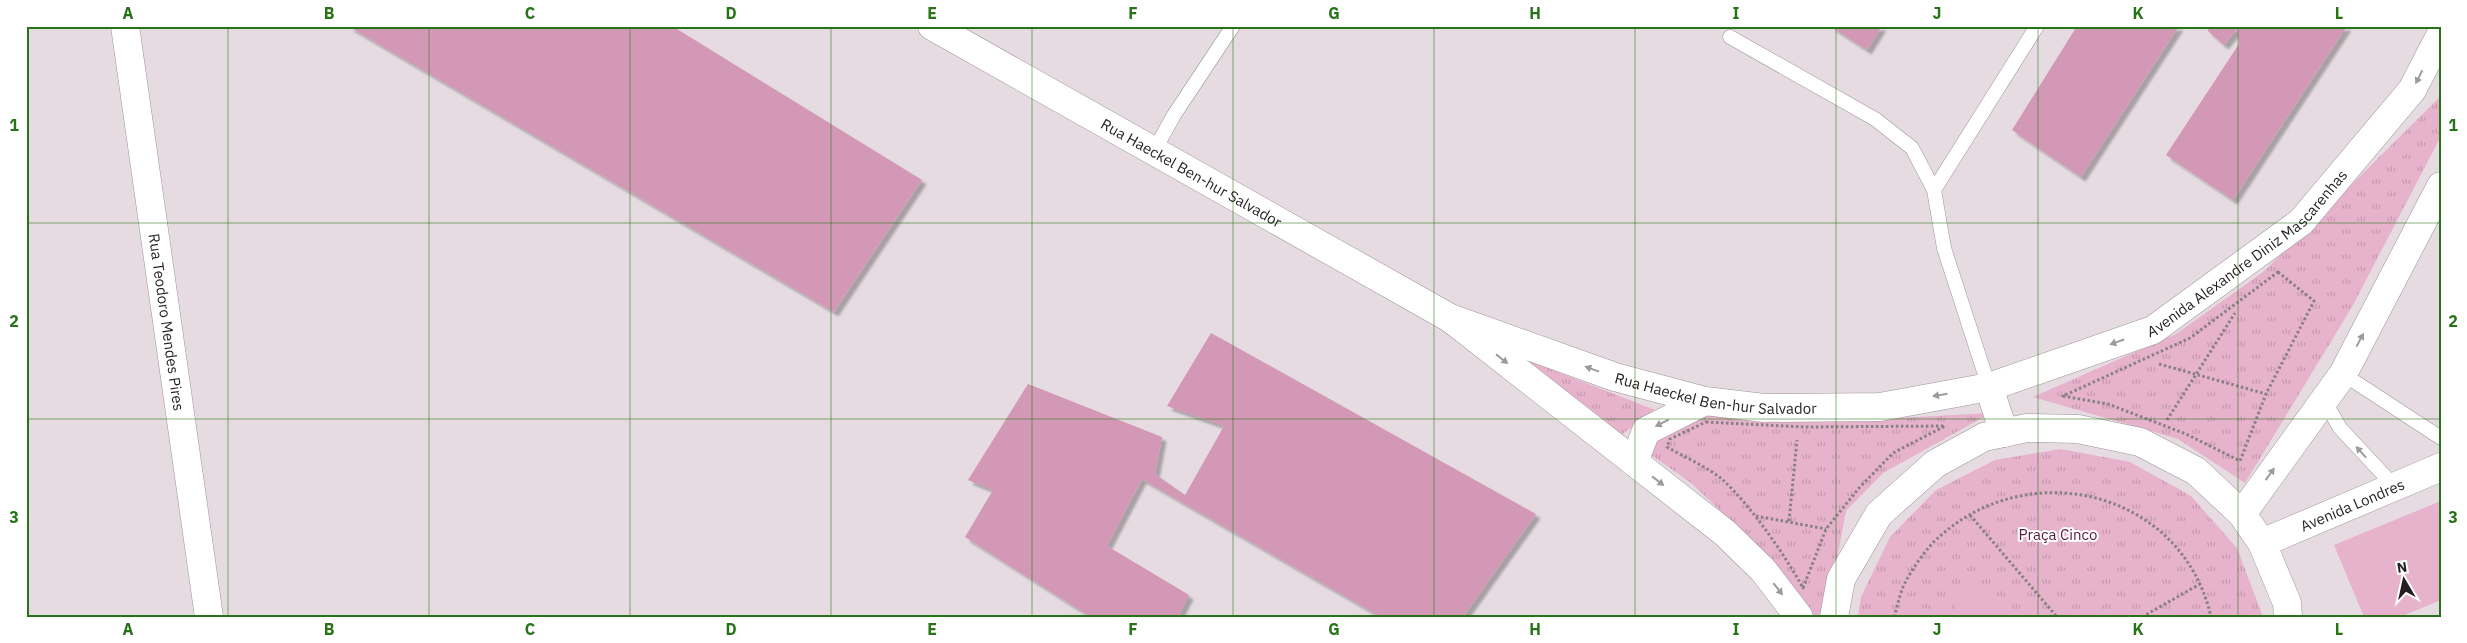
<svg xmlns="http://www.w3.org/2000/svg" width="2467" height="643" font-family="'IBM Plex Sans',sans-serif">
<style>
.grass{fill:url(#grass-tufts)}
.pitch{fill:#e7b2cc}
.building{fill:#d298b5;filter:url(#shadow)}
.lines{fill:none;stroke-linecap:round;stroke-linejoin:round}
.lane-casing{stroke:#9e9498;stroke-width:15}
.street-casing{stroke:#9e9498;stroke-width:29}
.secondary-casing{stroke:#9e9498;stroke-width:29}
.path{stroke:#888184;stroke-width:3;stroke-dasharray:2.5 2.5;stroke-linecap:butt}
.lane{stroke:#fff;stroke-width:14}
.street{stroke:#fff;stroke-width:28}
.secondary{stroke:#fff;stroke-width:28}
.oneway{fill:#9c9a9b}
.grid{fill:none;stroke:#267318;stroke-width:1;stroke-opacity:0.55}
.labels{text-anchor:middle;dominant-baseline:central;stroke-width:4;stroke-linejoin:round;paint-order:stroke}
.street-label{font-size:15px;fill:#231f21;stroke:#fff}
.park-label{font-size:15px;fill:#5b1740;stroke:#fff}
.neatline{fill:none;stroke:#267318;stroke-width:2}
.grid-label{font-size:16px;text-anchor:middle;font-weight:bold;fill:#267318}
</style>
<defs>
<pattern id="grass-tufts" width="24" height="20" patternUnits="userSpaceOnUse" patternTransform="scale(1.25)"><rect width="24" height="20" fill="#e7b2cc"/><path d="M3 7l-1-3M5 7V3M7 7l1-3M15 17l-1-3M17 17v-4M19 17l1-3" fill="none" stroke="#c699af"/></pattern>
<filter id="shadow"><feDropShadow dx="4.5" dy="4.5" stdDeviation="1" flood-color="#0004"/></filter>
</defs>
<rect width="100%" height="100%" fill="#e5dbe0"/>
<path class="grass" d="M2441 96V136L2352 307 2245 483 2178 439 2033 397 2176 334 2263 272Z
M1517 356 1655 410 1621 435Z
M1730 413 1824 422 1991 413 1883 473 1846 511 1826 617H1810L1743 532 1691 483 1647 452 1655 439 1677 420Z
M2061 449 2130 462 2191 496 2237 548 2263 617H1858L1861 597 1890 537 1936 490 1995 460Z"/>
<path class="pitch" d="M2441 501V600L2400 617H2364L2334 545Z
M1970 591C1990 596 1997 597 2005 617H1955L1956 601Z"/>
<path class="building" d="M348 26H672L922 180 834 312Z
M1830 26H1882L1867 50Z
M2077 26H2179L2081 177 2012 130Z
M2207 26H2347L2233 200 2166 155 2239 44 2237 29 2224 45 2208 31Z
M1211 333 1536 514 1463 617H1381L1142 479 1107 546 1189 595 1178 617H1091L965 537 993 490 968 480 1028 384 1162 437 1155 474 1185 495 1224 426 1167 406Z"/>
<g class="lines">
<defs>
<path id="lane" d="M1730 37 1875 119 1912 148 1934 190 1944 248 1989 387
M1154 151 1174 115 1233 26
M1934 190 2037 26
M2343 374 2441 438
M2324 400 2340 428 2395 487"/>
<g id="street">
<path id="s1" d="M125 26 209 617"/>
</g>
<g id="secondary">
<path id="s2" d="M932 26 1450 318 1725 533 1763 570 1799 617"/>
<path id="s3" d="M1450 318 1615 377 1705 401 1764 408 1880 407 1989 387 2153 330 2301 222 2412 90 2441 34"/>
<path d="M1989 387 2004 433"/>
<path d="M1634 462 1646 431 1705 401"/>
<path d="M2242 514 2343 374 2441 186"/>
<path id="s4" d="M2262 543 2441 467"/>
<path d="M1834 617 1841 579 1879 514 1935 464 1984 437 2027 428 2078 429 2140 442 2196 471 2242 514 2262 543 2287 603 2288 617"/>
</g>
</defs>
<use href="#lane" class="lane-casing"/>
<use href="#street" class="street-casing"/>
<use href="#secondary" class="secondary-casing"/>
<path class="path" d="M2278 272 2314 301 2266 394 2240 461 2186 434 2108 404 2063 396 2190 338Z
M2159 364 2266 394
M2167 420 2235 313
M1706 422 1805 427 1945 426 1893 453 1859 488 1826 529 1803 588C1785 555 1751 506 1723 480 1708 467 1684 457 1667 447L1670 439Z
M1970 515 2057 617
M1756 516 1826 529
M1789 521 1797 440
M1894 617C1898 605 1900 591 1906 581 1912 569 1928 546 1938 538 2030 453 2183 492 2211 617
M2142 617 2200 584"/>
<use href="#lane" class="lane"/>
<use href="#street" class="street"/>
<use href="#secondary" class="secondary"/>
</g>
<defs><path id="oneway-solid" d="M-6-.8H1V-3.2L6.5 0L1 3.2V.8H-6Z" transform="scale(1.25)"/></defs>
<g class="oneway">
<use href="#oneway-solid" transform="translate(2419 77) rotate(117)"/>
<use href="#oneway-solid" transform="translate(2360 340) rotate(-62)"/>
<use href="#oneway-solid" transform="translate(2117 342) rotate(161)"/>
<use href="#oneway-solid" transform="translate(1502 359) rotate(38)"/>
<use href="#oneway-solid" transform="translate(1592 369) rotate(-160)"/>
<use href="#oneway-solid" transform="translate(1940 395) rotate(171)"/>
<use href="#oneway-solid" transform="translate(1662 423) rotate(153)"/>
<use href="#oneway-solid" transform="translate(2361 452) rotate(-132)"/>
<use href="#oneway-solid" transform="translate(2270 474) rotate(-54)"/>
<use href="#oneway-solid" transform="translate(1658 481) rotate(38)"/>
<use href="#oneway-solid" transform="translate(1778 589) rotate(52)"/>
</g>
<path class="grid" d="M228 26V617M429 26V617M630 26V617M831 26V617M1032 26V617M1233 26V617M1434 26V617M1635 26V617M1836 26V617M2038 26V617M2238 26V617M26 223H2441M26 419H2441"/>
<g class="labels">
<g class="street-label">
<text stroke="none"><textPath href="#s2" startOffset="298">Rua Haeckel Ben-hur Salvador</textPath></text>
<text stroke="none"><textPath href="#s3" startOffset="850">Avenida Alexandre Diniz Mascarenhas</textPath></text>
<text stroke="none"><textPath href="#s1" startOffset="299">Rua Teodoro Mendes Pires</textPath></text>
<text stroke="none"><textPath href="#s3" startOffset="278">Rua Haeckel Ben-hur Salvador</textPath></text>
<text stroke="none"><textPath href="#s4" startOffset="98">Avenida Londres</textPath></text>
</g>
<g class="park-label">
<text x="2058" y="534">Praça Cinco</text>
</g>
</g>
<rect width="2467" height="643" fill="none" stroke="#ffffff" stroke-width="55"/>
<g transform="translate(2404 580) rotate(351)" stroke="#ffffff" stroke-width="4" paint-order="stroke">
<path d="M0-4L9 19L0 12L-9 19Z" fill="#231f21"/>
<text y="-8" font-size="14" font-weight="bold" text-anchor="middle" fill="#231f21">N</text>
</g>
<rect x="28" y="28" width="2412" height="588" class="neatline"/>
<g class="grid-label">
<text x="128" y="19">A</text>
<text x="329" y="19">B</text>
<text x="530" y="19">C</text>
<text x="731" y="19">D</text>
<text x="932" y="19">E</text>
<text x="1133" y="19">F</text>
<text x="1334" y="19">G</text>
<text x="1535" y="19">H</text>
<text x="1736" y="19">I</text>
<text x="1937" y="19">J</text>
<text x="2138" y="19">K</text>
<text x="2339" y="19">L</text>
<text x="14" y="131">1</text>
<text x="2453" y="131">1</text>
<text x="14" y="327">2</text>
<text x="2453" y="327">2</text>
<text x="14" y="523">3</text>
<text x="2453" y="523">3</text>
<text x="128" y="635">A</text>
<text x="329" y="635">B</text>
<text x="530" y="635">C</text>
<text x="731" y="635">D</text>
<text x="932" y="635">E</text>
<text x="1133" y="635">F</text>
<text x="1334" y="635">G</text>
<text x="1535" y="635">H</text>
<text x="1736" y="635">I</text>
<text x="1937" y="635">J</text>
<text x="2138" y="635">K</text>
<text x="2339" y="635">L</text>
</g>
</svg>
